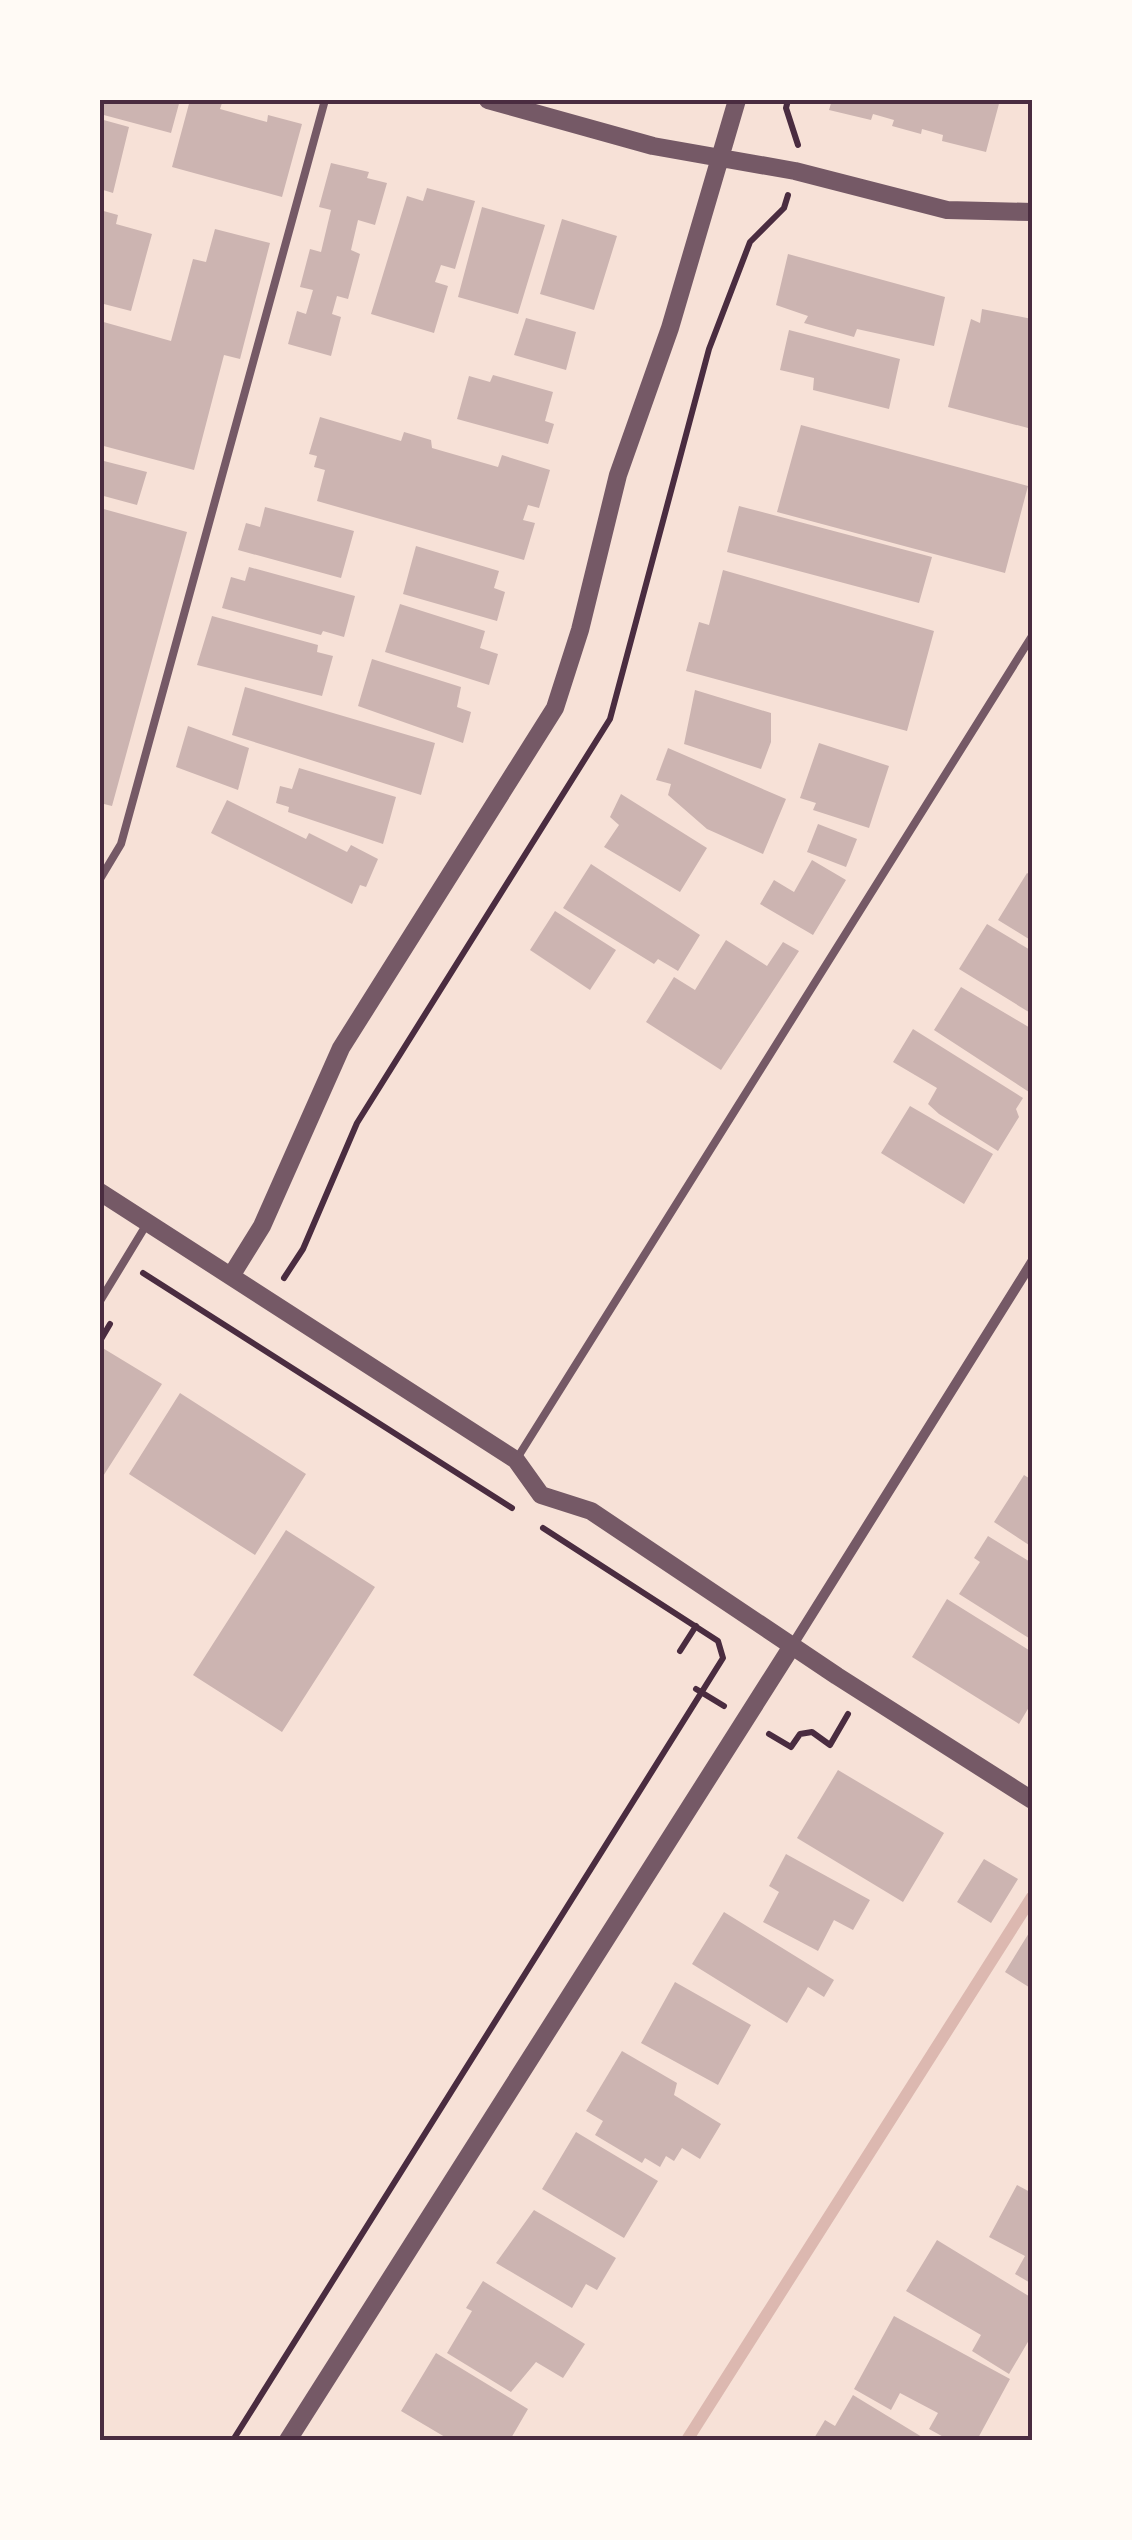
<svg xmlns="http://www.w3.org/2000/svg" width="1132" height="2540" font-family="'Varela Round',sans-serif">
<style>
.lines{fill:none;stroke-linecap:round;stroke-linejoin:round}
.stream{stroke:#dcb8b0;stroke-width:12}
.building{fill:#ccb4b1}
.path{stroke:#4a2c40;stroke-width:6}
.service{stroke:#755966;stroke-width:8}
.minor{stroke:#755966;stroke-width:10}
.tertiary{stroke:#755966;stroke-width:18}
.neatline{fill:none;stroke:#4a2c40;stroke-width:4}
</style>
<rect width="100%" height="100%" fill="#f7e1d7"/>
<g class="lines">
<path class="stream" d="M687 2440 1032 1897"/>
</g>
<path class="building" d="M100 100H180L171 133 100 114Z
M190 100 222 103 220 109 267 122 268 115 302 124 282 197 172 167Z
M832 100H1000L986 152 942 141 943 135 922 129 921 134 892 126 894 120 873 114 871 120 829 110Z
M100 119 129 127 113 193 100 189Z
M331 163 369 172 367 178 387 183 375 225 358 220 351 250 360 254 348 299 337 296 332 314 341 317 331 356 288 344 297 311 306 314 313 290 300 287 310 249 321 252 331 210 319 207Z
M427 188 475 201 455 269 441 265 435 282 448 286 434 333 371 314 407 196 423 201Z
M482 207 545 225 518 314 458 297Z
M100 210 118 215 116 224 152 234 131 311 100 303Z
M562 219 617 236 594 310 540 294Z
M215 229 270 243 240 359 224 355 194 470 100 445V321L171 341 193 259 206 262Z
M788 254 945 297 934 346 857 329 854 337 804 323 808 316 776 305Z
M982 309 1032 319 1028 428 948 407 971 319 980 323Z
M526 318 576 332 566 370 514 355Z
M789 330 900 359 889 409 813 390 814 378 780 370Z
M493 375 553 392 545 421 554 424 548 444 457 419 469 376 490 382Z
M320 417 401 441 404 432 431 440 432 448 498 467 502 455 550 470 539 508 528 505 523 520 535 523 524 560 317 501 325 470 314 467 317 456 309 454Z
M801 425 1028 486 1005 573 777 512Z
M100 460 147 472 137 505 100 495Z
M739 506 932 557 919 603 727 552Z
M265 507 354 531 341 578 238 550 246 523 260 527Z
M100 508 187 532 112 806 100 803Z
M416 546 499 571 494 588 505 592 497 621 403 594Z
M249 567 355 596 344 637 323 631 321 635 222 608 231 577 245 581Z
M723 570 934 631 907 731 686 671 699 622 709 625Z
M400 604 485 631 480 648 498 654 489 685 385 652Z
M212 616 318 645 317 652 333 656 322 696 197 665Z
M372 659 461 687 457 707 471 712 463 743 358 706Z
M245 687 435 743 421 795 232 735Z
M695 690 771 713V742L761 769 684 744Z
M188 726 249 748 238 790 176 767Z
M819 743 889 766 869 828 813 810 816 803 800 798Z
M668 748 786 799 763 854 707 829 668 795 671 784 656 780Z
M299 768 396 797 383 844 288 812 289 807 276 803 280 786 292 789Z
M621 794 707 848 680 892 604 847 619 825 610 817Z
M227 800 306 839 309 833 347 852 351 845 378 859 366 887 360 885 352 904 211 833Z
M818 824 857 839 846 867 807 852Z
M812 860 846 880 813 935 760 904 774 880 794 892Z
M591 864 700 935 678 971 658 959 654 964 563 908Z
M1027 873 1032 876V941L998 920Z
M555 911 616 950 590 990 530 950Z
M987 924 1032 951V1014L959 969Z
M726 940 767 966 783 942 799 951 721 1070 646 1022 674 977 695 990Z
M961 987 1032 1029V1094L934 1030Z
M913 1029 1023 1098 1016 1109 1019 1117 998 1151 939 1114 928 1104 937 1088 893 1062Z
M910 1106 993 1154 964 1204 881 1153Z
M101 1347 162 1384 100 1481V1349Z
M180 1393 306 1474 255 1555 129 1474Z
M1024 1475 1032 1480V1547L994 1522Z
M286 1530 375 1587 282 1732 193 1675Z
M988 1536 1032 1563V1640L959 1594 980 1562 974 1558Z
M947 1599 1032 1652V1702L1019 1724 912 1657Z
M838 1770 944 1833 903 1902 797 1838Z
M786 1854 870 1900 853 1930 834 1920 818 1951 763 1922 779 1892 769 1886Z
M984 1859 1018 1879 991 1923 957 1902Z
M724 1912 834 1980 824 1997 808 1987 787 2023 692 1964Z
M1032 1928V1989L1005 1972Z
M675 1982 751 2025 718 2085 641 2043Z
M622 2051 677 2083 674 2095 721 2124 700 2159 682 2148 674 2161 666 2156 660 2167 645 2158 642 2163 595 2135 603 2121 586 2111Z
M576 2132 658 2181 624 2238 542 2189Z
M1017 2185 1032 2193V2284L1015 2274 1025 2256 989 2237Z
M534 2210 616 2258 597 2290 586 2284 572 2308 496 2263Z
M937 2240 1032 2298V2335L1009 2374 972 2351 981 2335 906 2291Z
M483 2281 585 2344 563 2378 536 2362 511 2392 447 2353 472 2311 466 2308Z
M894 2316 1010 2379 977 2440H949L929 2429 938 2413 900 2393 891 2410 854 2389Z
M436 2353 528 2409 510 2440H450L401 2411Z
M853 2395 927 2440H813L825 2420 835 2426Z"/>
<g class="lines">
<path class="path" d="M788 100 786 108 798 145
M143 1273 512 1508
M284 1278 303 1249 357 1123 610 719 709 349 750 242 784 208 788 195
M100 1341 110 1324
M680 1651 696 1626
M696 1689 724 1706
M769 1734 791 1747 800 1734 812 1732 830 1745 848 1714
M233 2440 723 1658 718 1641 543 1528"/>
<path class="service" d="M100 879 121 844 325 100
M100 1301 148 1222
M516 1460 1032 636"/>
<path class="minor" d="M792 1646 1032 1262"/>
<path class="tertiary" d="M488 100 653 146 795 171 947 210 1032 212
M100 1192 516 1460 541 1495 591 1511 837 1676 1032 1800
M231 1276 262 1226 341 1048 555 708 580 630 618 475 670 328 737 100
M288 2440 792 1646"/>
</g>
<rect width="1132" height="2540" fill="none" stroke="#fffaf5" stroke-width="205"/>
<rect x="102" y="102" width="928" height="2336" class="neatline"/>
</svg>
